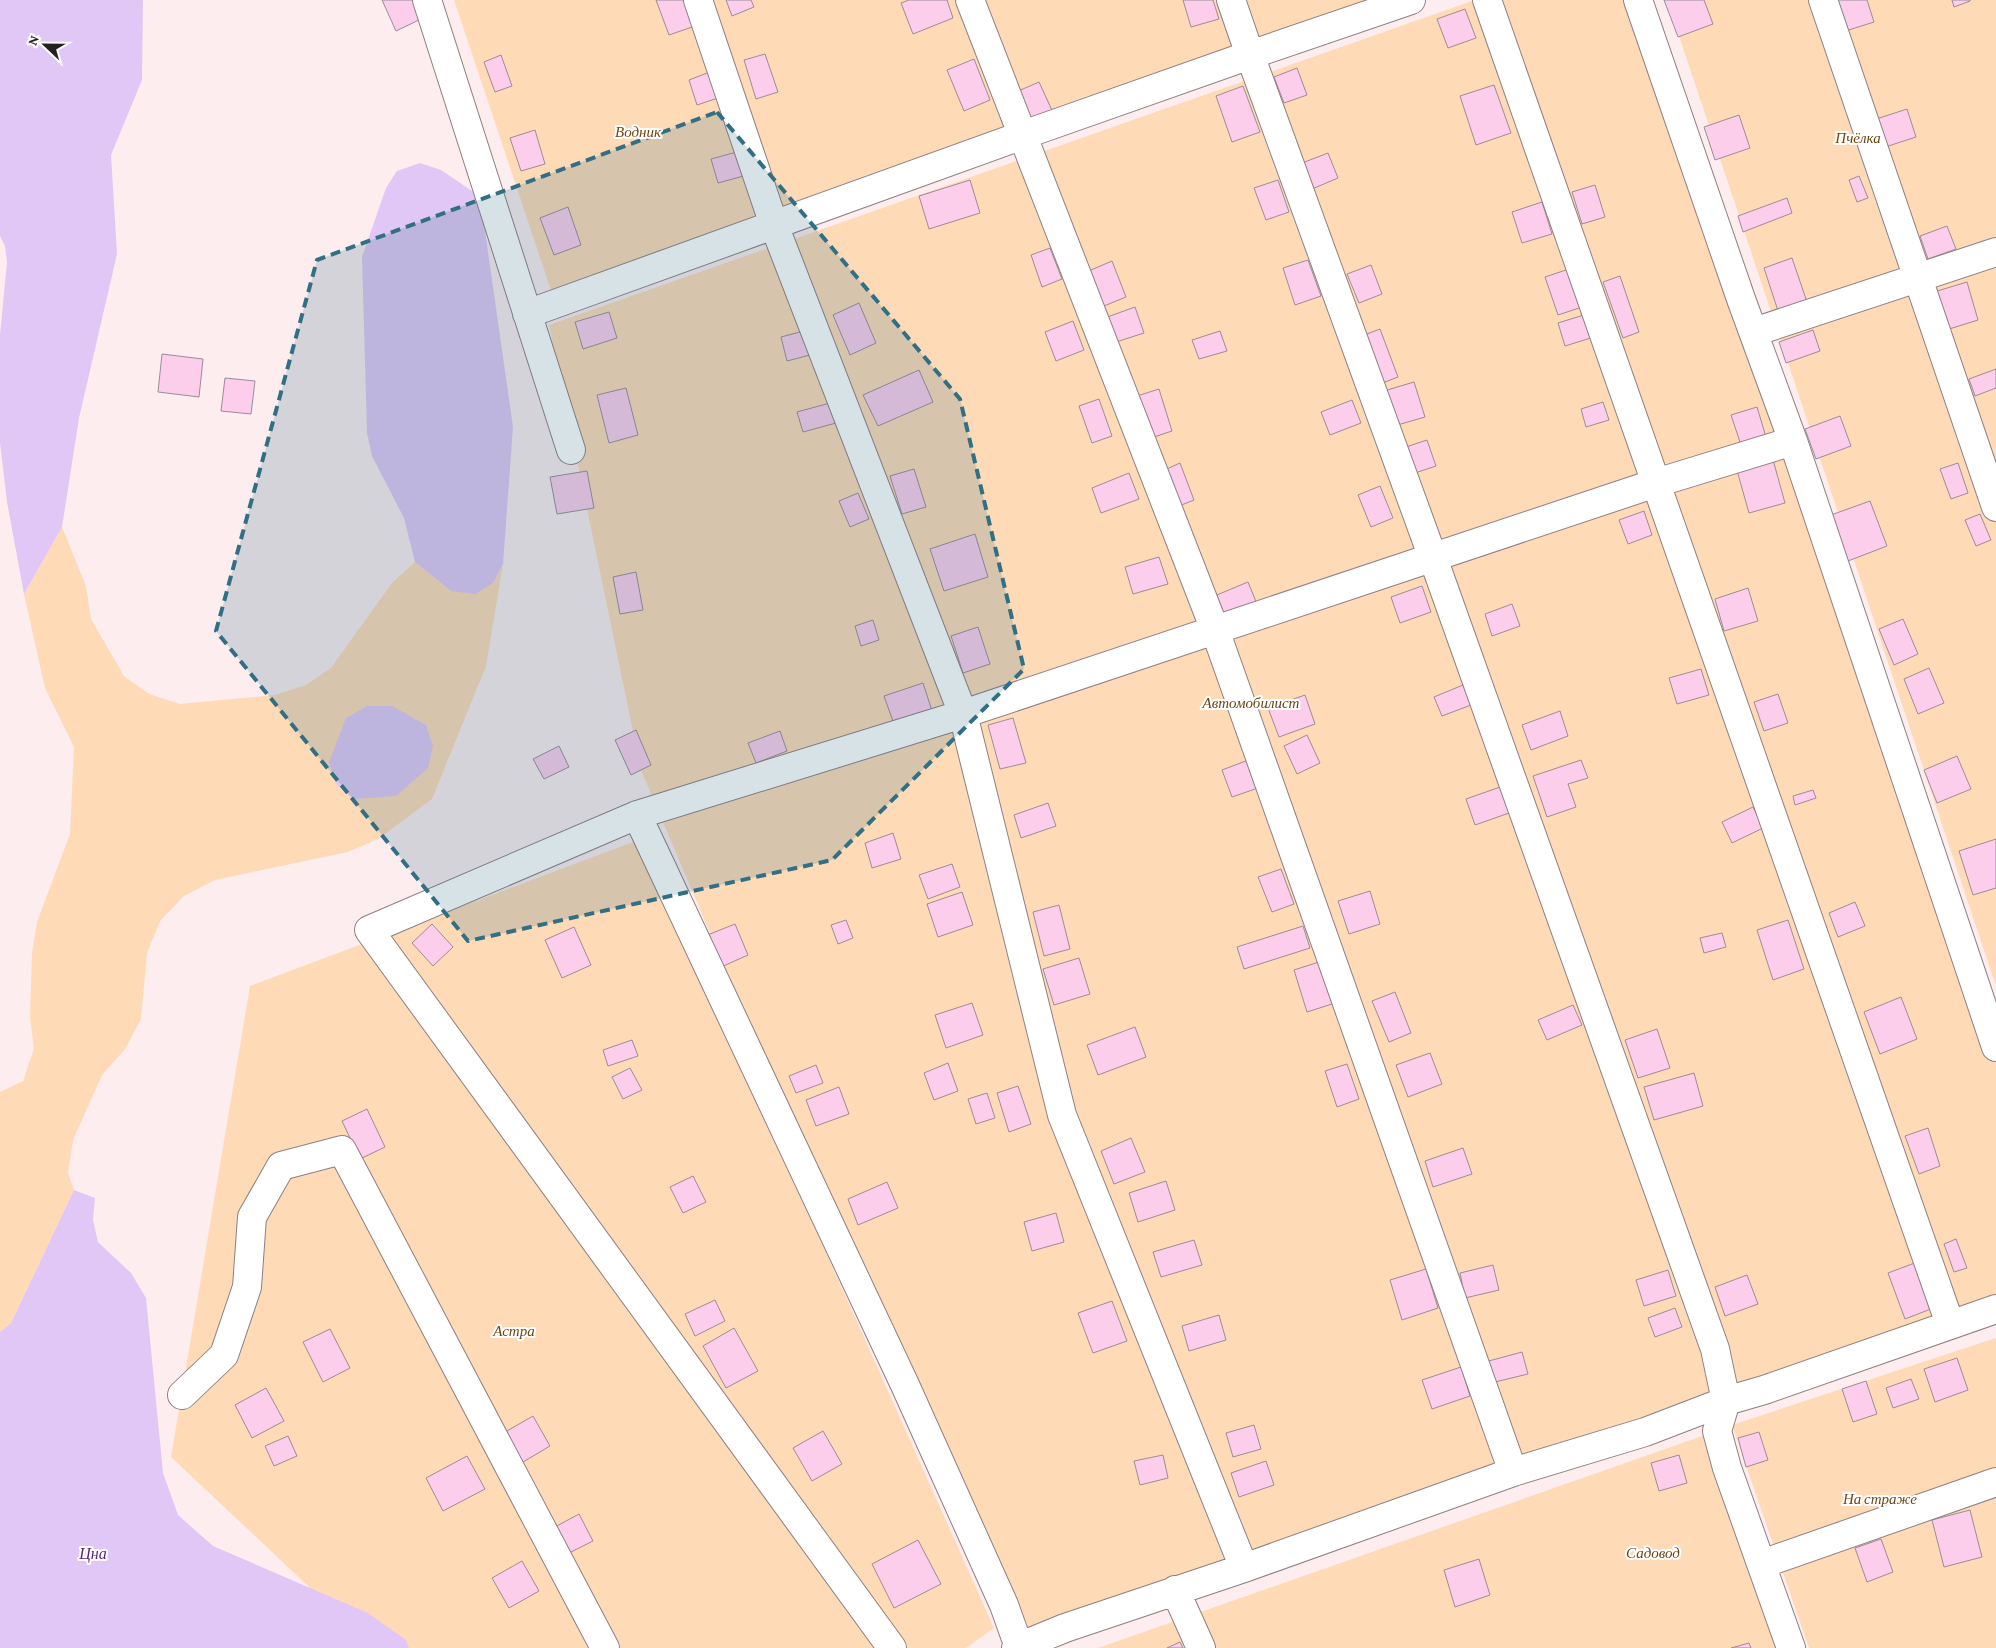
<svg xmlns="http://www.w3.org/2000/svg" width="1996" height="1648" font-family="'Crimson Pro',serif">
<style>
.green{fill:#ffdab7}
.water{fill:#e1c7f5}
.building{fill:#fdcdec;stroke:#9a8d95}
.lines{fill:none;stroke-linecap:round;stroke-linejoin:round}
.minor-casing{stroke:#8f7f81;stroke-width:30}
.minor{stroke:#fff;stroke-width:28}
.marked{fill:#306f84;fill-opacity:0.2;stroke:#306f84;stroke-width:4;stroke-dasharray:10 6;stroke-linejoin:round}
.labels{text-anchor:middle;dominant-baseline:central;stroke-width:4;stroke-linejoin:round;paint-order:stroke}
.park-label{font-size:15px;font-style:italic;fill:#6f4613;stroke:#fff}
.water-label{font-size:16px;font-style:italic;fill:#561f75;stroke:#fff}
</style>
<rect width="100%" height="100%" fill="#fdedef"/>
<path class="green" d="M454 0H1407L555 302Z
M1475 0H1626L1996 1047V1306L1010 1642 641 770 549 325Z
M1667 0H1996V986Z
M62 527 86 586 91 619 124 676 149 694 180 704 275 695 306 685 331 668 392 583 415 562 451 591 493 583 503 564 486 666 432 799 378 839 348 852 215 880 184 896 160 921 147 953 141 1019 125 1049 102 1075 73 1140 68 1173 74 1190 11 1323 0 1332V1092L23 1081 34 1049 30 1017 32 953 37 922 70 834 74 747 45 688 24 594Z
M641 839 994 1628 966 1648H374L171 1457 250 986Z
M1996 1338V1648H1809L1732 1425Z
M1711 1433 1787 1648H1098Z"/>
<path class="water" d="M0 0H143L142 80 111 155 117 254 79 418 62 527 24 594 7 502 0 443V335L7 262 5 246 0 236Z
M420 163 441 170 478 195 483 217 513 427 503 564 493 583 475 594 451 591 415 562 404 518 372 456 367 433 362 257 386 188 397 171Z
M367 706H392L426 725 433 746 428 768 396 796 354 799 336 784 329 762 346 718Z
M74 1190 95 1198 93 1220 98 1242 131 1273 146 1298 163 1473 178 1515 213 1546 368 1613 406 1640 409 1648H0V1332L11 1323Z"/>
<path class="building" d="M382 0H415L423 18 396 31Z
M656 0H689L698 25 669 35Z
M726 0H751L754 7 732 16Z
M909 0H947L953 18 913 34 901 3Z
M1183 0H1213L1219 19 1191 27Z
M1664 0H1704L1713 24 1678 37Z
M1825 0H1867L1874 22 1836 34Z
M1952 0H1970V1L1954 7Z
M1465 9 1476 38 1448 48 1437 19Z
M765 54 778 92 756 99 744 60Z
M501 55 512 86 495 92 484 62Z
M974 59 990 100 964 111 947 70Z
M1297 68 1307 95 1284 103 1274 77Z
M715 70 724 96 697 105 689 80Z
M1039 82 1056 119 1032 129 1016 92Z
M1494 85 1511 133 1476 145 1460 96Z
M1243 86 1260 132 1232 142 1216 96Z
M1907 109 1916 137 1876 150 1867 122Z
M1739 115 1750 148 1715 160 1704 127Z
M535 130 545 164 521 171 510 138Z
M744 150 751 174 718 183 711 159Z
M1328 153 1338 178 1312 189 1302 163Z
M1859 176 1868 198 1857 202 1849 180Z
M970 180 980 213 929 229 919 196Z
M1278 180 1289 212 1266 220 1254 188Z
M1595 185 1605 217 1582 224 1572 192Z
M1787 198 1792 213 1743 232 1738 216Z
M1542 202 1552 234 1522 243 1512 212Z
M568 207 581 245 554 255 540 218Z
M1947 226 1956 249 1928 259 1920 236Z
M1050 248 1062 279 1042 287 1031 255Z
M1792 258 1808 305 1779 314 1764 268Z
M1308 260 1321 296 1295 305 1283 268Z
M1112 261 1126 297 1099 308 1084 273Z
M1371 265 1382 294 1359 303 1347 274Z
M1572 268 1585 306 1558 315 1545 277Z
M1620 276 1639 332 1623 338 1603 282Z
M1967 282 1978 320 1946 330 1934 292Z
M859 303 876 343 850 355 833 315Z
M1135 307 1144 333 1110 344 1102 319Z
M609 312 617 338 583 349 575 322Z
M1587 314 1594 337 1565 346 1558 323Z
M1073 321 1084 350 1056 361 1045 332Z
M1380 329 1398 377 1380 384 1362 336Z
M1813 330 1820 351 1786 363 1779 342Z
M804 331 810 355 787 361 781 337Z
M1220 331 1227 351 1199 359 1192 340Z
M162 354 203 359 199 397 158 392Z
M1996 369V388L1975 396 1969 379Z
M919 370 933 402 878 426 863 395Z
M225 378 255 381 251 414 221 411Z
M1414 382 1425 417 1394 426 1384 391Z
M626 388 638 435 609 443 597 395Z
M1159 389 1172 431 1148 439 1134 397Z
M1099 399 1112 436 1092 443 1079 406Z
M1352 400 1361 423 1330 435 1321 412Z
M1603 402 1609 420 1586 427 1581 409Z
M830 403 836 423 803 432 797 412Z
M1757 407 1766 437 1741 445 1731 415Z
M1840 416 1851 446 1816 459 1805 429Z
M1427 440 1436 466 1412 474 1403 448Z
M1772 456 1785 503 1749 513 1736 467Z
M1180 463 1194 500 1174 508 1160 472Z
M1958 463 1968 493 1951 499 1940 469Z
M914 469 926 507 902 514 890 476Z
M587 471 594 508 557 514 550 477Z
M1129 473 1139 499 1101 513 1092 488Z
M1380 486 1393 518 1371 527 1358 495Z
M858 493 869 519 850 527 839 501Z
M1870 501 1887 546 1848 561 1831 515Z
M1644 511 1652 535 1628 544 1619 520Z
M1980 514 1991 540 1976 546 1965 520Z
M975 534 988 577 944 591 930 549Z
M1159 557 1168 584 1133 594 1125 567Z
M636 572 643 610 620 614 613 577Z
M1248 582 1259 609 1223 624 1212 597Z
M1422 586 1431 612 1400 623 1391 597Z
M1748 588 1758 621 1724 631 1715 599Z
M1512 604 1520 626 1492 636 1485 614Z
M1903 619 1918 654 1894 665 1879 629Z
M873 620 879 640 861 646 855 626Z
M978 627 990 664 963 673 951 636Z
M1929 668 1944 703 1918 714 1904 679Z
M1701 669 1709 695 1677 704 1669 678Z
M923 683 933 714 895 727 884 696Z
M1463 685 1471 705 1442 716 1434 697Z
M1778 694 1788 723 1764 731 1754 702Z
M1305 695 1315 724 1279 737 1268 708Z
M1560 711 1568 736 1531 750 1522 725Z
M1013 718 1026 763 1000 769 988 725Z
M636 730 651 765 631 775 615 740Z
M780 731 787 751 756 763 748 743Z
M1307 735 1320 763 1297 774 1284 746Z
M559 746 569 767 544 779 533 759Z
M1957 756 1971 789 1937 803 1924 770Z
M1251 759 1261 787 1232 797 1222 770Z
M1581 760 1588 778 1568 784 1576 807 1547 817 1533 776Z
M1503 786 1512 812 1475 825 1466 799Z
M1813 790 1816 798 1795 805 1793 796Z
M1048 803 1056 826 1021 838 1014 815Z
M1753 807 1763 828 1732 843 1722 822Z
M893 833 901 859 872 868 865 843Z
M1996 839V888L1973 895 1959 851Z
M952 864 960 887 928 899 919 875Z
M1281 869 1294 904 1272 912 1258 877Z
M1370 891 1380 924 1349 934 1338 901Z
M962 892 973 925 938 937 927 904Z
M1855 902 1865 926 1838 937 1829 913Z
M1059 905 1070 949 1044 956 1033 912Z
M846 920 853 938 838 944 831 925Z
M1788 920 1804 969 1773 980 1757 930Z
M432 924 453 947 433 966 412 943Z
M735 924 748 955 719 968 705 936Z
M1303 926 1310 948 1244 969 1237 947Z
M574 927 591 965 562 978 545 940Z
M1722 933 1726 947 1704 953 1700 938Z
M1079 958 1090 994 1054 1005 1043 969Z
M1319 962 1332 1004 1307 1012 1294 970Z
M1395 992 1411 1033 1389 1042 1372 1001Z
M1901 997 1917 1039 1880 1054 1864 1012Z
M972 1003 983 1035 946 1048 935 1015Z
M1573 1005 1582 1025 1547 1040 1538 1020Z
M1135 1027 1146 1057 1098 1075 1087 1045Z
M1657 1029 1670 1068 1638 1078 1625 1040Z
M632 1040 638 1056 608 1066 603 1050Z
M1430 1053 1442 1084 1408 1097 1396 1065Z
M948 1063 958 1091 934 1100 924 1073Z
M1347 1064 1359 1099 1337 1107 1325 1071Z
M816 1065 823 1083 796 1093 789 1076Z
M630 1068 642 1090 623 1099 612 1077Z
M1694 1073 1703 1106 1654 1120 1644 1087Z
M1018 1086 1031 1124 1009 1132 997 1093Z
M839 1087 849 1114 816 1126 806 1100Z
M987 1093 995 1118 976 1124 968 1099Z
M367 1109 385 1147 360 1159 342 1121Z
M1928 1128 1940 1166 1919 1174 1905 1136Z
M1131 1138 1145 1172 1114 1184 1101 1151Z
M1463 1148 1472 1174 1433 1187 1425 1161Z
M693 1176 706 1202 683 1213 670 1187Z
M1166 1181 1175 1210 1138 1222 1129 1193Z
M887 1182 898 1208 858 1225 848 1199Z
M1056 1213 1064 1242 1032 1251 1024 1222Z
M1956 1239 1967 1268 1954 1272 1944 1244Z
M1194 1240 1202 1265 1161 1277 1153 1252Z
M1920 1261 1936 1307 1905 1319 1888 1273Z
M1493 1265 1499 1290 1465 1298 1460 1273Z
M1426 1269 1438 1308 1402 1320 1390 1280Z
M1668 1270 1676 1296 1644 1306 1636 1280Z
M1747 1275 1758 1304 1725 1316 1715 1287Z
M715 1300 725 1321 695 1336 685 1314Z
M1112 1301 1127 1341 1093 1353 1078 1313Z
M1675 1308 1682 1327 1655 1337 1648 1318Z
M1219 1315 1226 1340 1189 1351 1182 1326Z
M734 1328 758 1371 726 1388 703 1346Z
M330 1329 350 1368 323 1382 303 1342Z
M1522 1352 1528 1374 1491 1383 1485 1362Z
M1957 1358 1968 1390 1935 1402 1924 1369Z
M1461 1367 1470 1396 1432 1409 1422 1380Z
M1911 1379 1919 1399 1893 1408 1886 1388Z
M1866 1381 1877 1414 1853 1422 1842 1389Z
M266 1388 284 1421 252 1438 235 1405Z
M533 1416 550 1446 518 1465 500 1435Z
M1254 1425 1261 1449 1233 1457 1226 1433Z
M823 1431 842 1464 812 1481 793 1448Z
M1759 1432 1768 1460 1746 1467 1738 1438Z
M288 1436 297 1456 274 1466 265 1446Z
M1163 1455 1168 1478 1140 1485 1134 1461Z
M1679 1455 1687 1483 1659 1491 1651 1463Z
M467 1456 485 1489 443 1511 426 1478Z
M1266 1461 1274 1485 1239 1497 1231 1473Z
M1970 1510 1982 1557 1944 1567 1932 1520Z
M579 1514 593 1541 569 1553 555 1527Z
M1881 1539 1893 1572 1867 1582 1855 1548Z
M918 1540 941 1584 894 1608 872 1564Z
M1479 1559 1490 1595 1455 1607 1444 1570Z
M522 1561 539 1591 509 1608 492 1578Z
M1180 1642 1183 1648H1167Z
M1749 1643 1751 1648H1731Z"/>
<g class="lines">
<defs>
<path id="minor" d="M427 0 571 450
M698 0 774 225 963 714 1062 1115 1244 1568
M970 0 1215 630 1513 1472
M1231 0 1250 55 1411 0
M1487 0 1950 1324
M1638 0 1741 299 1793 441 1996 1047
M1823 0 1996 507
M527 314 1023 135 1250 55 1433 558 1715 1349 1726 1401 1717 1431 1727 1468 1791 1648
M1754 332 1996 252
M637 815 905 1385 1004 1605 1019 1647
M182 1395 224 1355 247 1287 252 1217 281 1166 342 1150 605 1648
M1762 1564 1996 1482
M1175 1590 1201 1648
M892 1648 369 930 637 815 963 714 1656 483 1793 441
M1016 1648 1065 1628 1244 1568 1513 1472 1645 1432 1726 1401 1764 1390 1996 1309"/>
</defs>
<use href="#minor" class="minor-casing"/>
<use href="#minor" class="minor"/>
</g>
<path class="marked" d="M717 112 960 399 1024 669 832 860 468 941 216 631 317 260Z"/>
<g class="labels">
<g class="park-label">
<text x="638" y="132">Водник</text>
<text x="1858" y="138">Пчёлка</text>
<text x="1251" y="703">Автомобилист</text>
<text x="514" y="1331">Астра</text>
<text x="1880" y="1499">На страже</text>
<text x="1653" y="1553">Садовод</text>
</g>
<g class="water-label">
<text x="93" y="1553">Цна</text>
</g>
</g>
<g transform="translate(45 45) rotate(292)" stroke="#ffffff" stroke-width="4" paint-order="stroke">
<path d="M0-4L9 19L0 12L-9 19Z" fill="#251f1f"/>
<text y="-8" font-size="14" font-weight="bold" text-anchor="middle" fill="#251f1f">N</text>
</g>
</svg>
